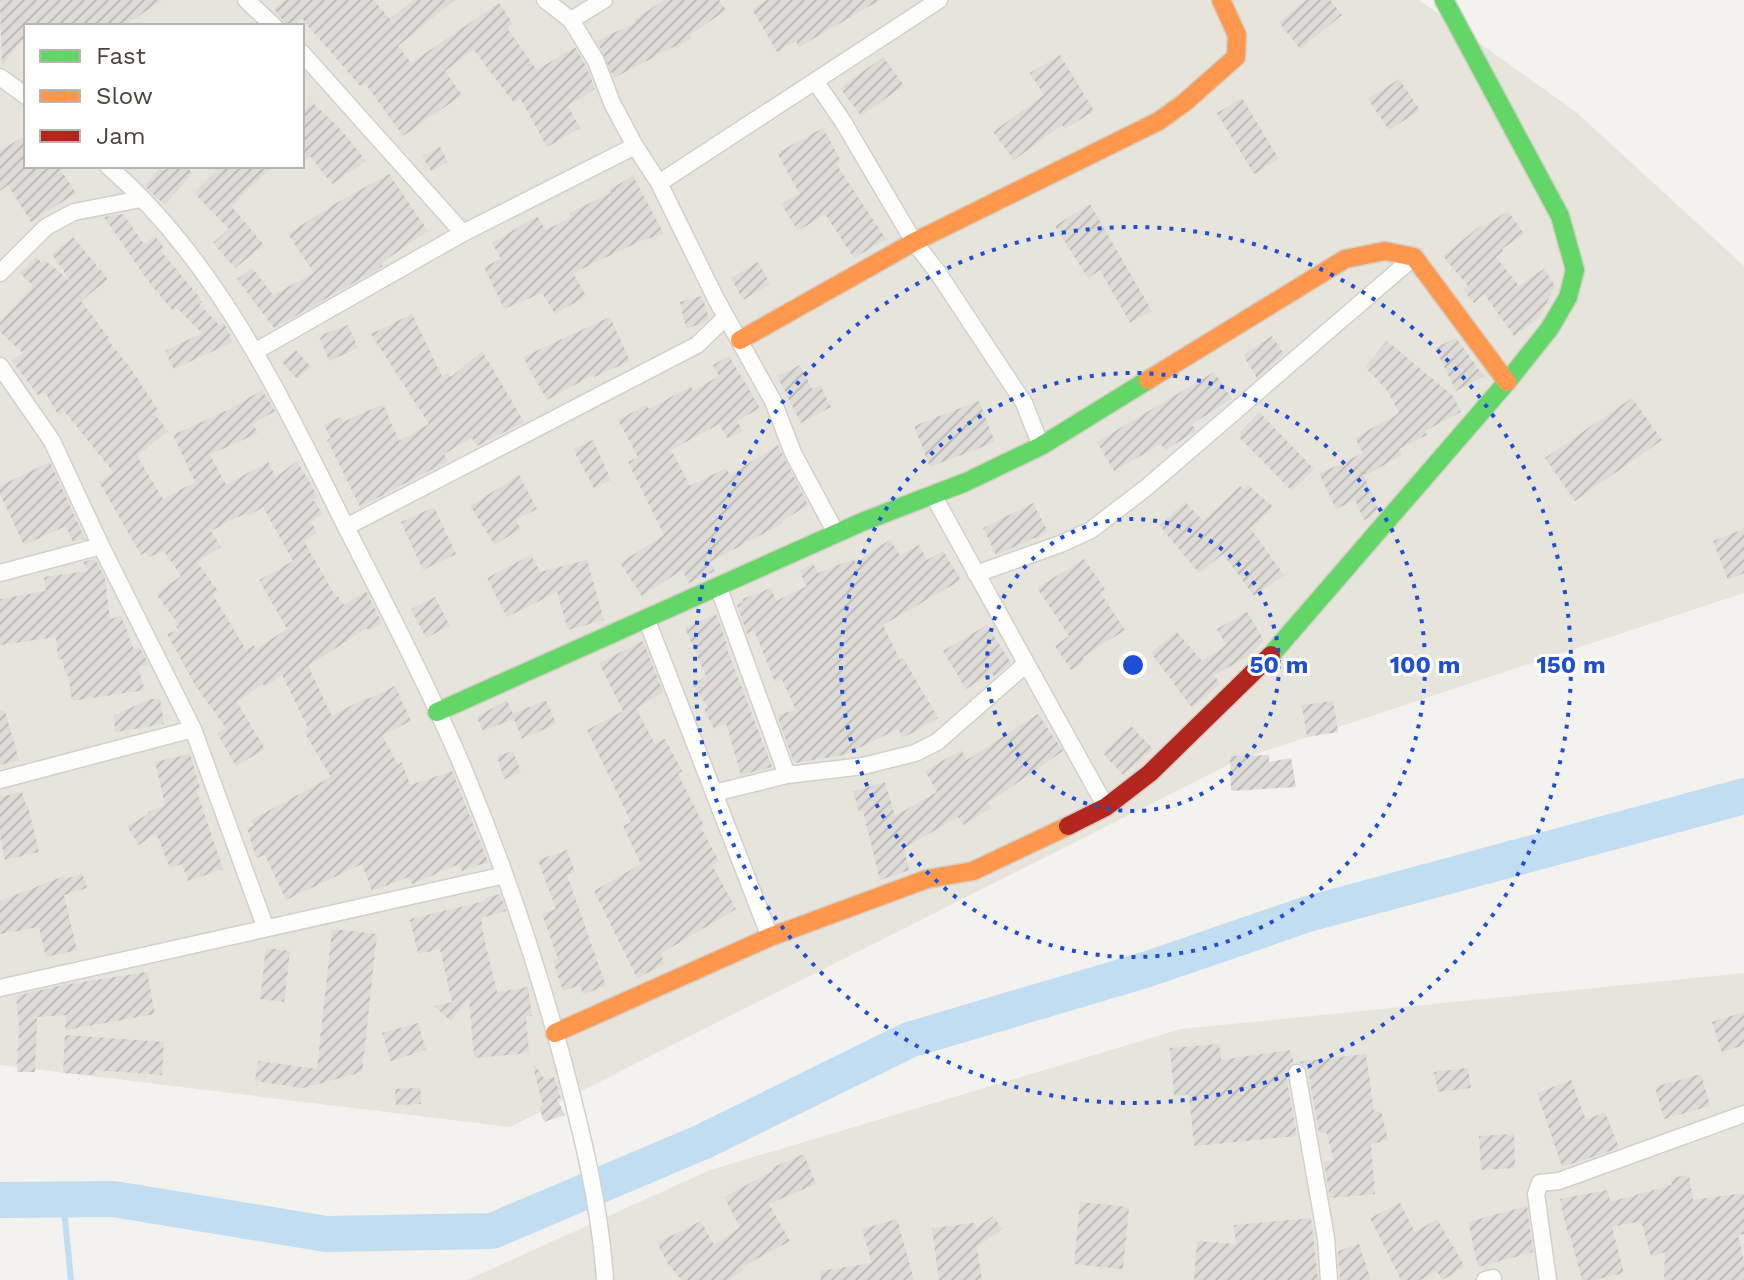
<svg xmlns="http://www.w3.org/2000/svg" width="1744" height="1280" font-family="'Work Sans',sans-serif">
<style>
.residential{fill:#e7e4dc;fill-rule:evenodd}
.lines{fill:none;stroke-linecap:round;stroke-linejoin:round}
.stream{stroke:#c0ddf1;stroke-width:6}
.river{stroke:#c0ddf1;stroke-width:36}
.building{fill:url(#building-hatch);fill-rule:evenodd}
.street-casing{stroke:#d2d0cb;stroke-width:19}
.fast-casing{stroke:#d3cfc5;stroke-width:21}
.slow-casing{stroke:#d3cfc5;stroke-width:21}
.jam-casing{stroke:#d3cfc5;stroke-width:21}
.street{stroke:#fdfdfc;stroke-width:16}
.fast{stroke:#63d668;stroke-width:18}
.slow{stroke:#ff974d;stroke-width:18}
.jam{stroke:#b3261e;stroke-width:18}
.ring{fill:none;stroke:#1d4ed8;stroke-width:4;stroke-dasharray:4 8}
.centre{fill:#1d4ed8;stroke:#fff;stroke-width:4}
.ring-label{font-size:24px;text-anchor:middle;font-weight:bold;fill:#1d4ed8;stroke:#fff;stroke-width:6;stroke-linejoin:round;paint-order:stroke}
</style>
<defs>
<pattern id="building-hatch" width="6" height="6" patternUnits="userSpaceOnUse" patternTransform="scale(2)"><rect width="6" height="6" fill="#dedbd6"/><path d="M-1 1l2-2M0 6l6-6M5 7l2-2" fill="none" stroke="#c0bdb8"/></pattern>
</defs>
<rect width="100%" height="100%" fill="#f4f2ee"/>
<path class="residential" d="M0 0H1419L1576 112 1744 266V593L1238 760 510 1127 0 1065ZM26 26H302V166H26Z
M1744 973V1280H467L710 1170 1181 1029Z"/>
<g class="lines">
<path class="stream" d="M63 1199 71 1280"/>
<path class="river" d="M0 1200 114 1199 326 1234 492 1231 702 1142 909 1040 1148 969 1308 914 1744 796"/>
</g>
<path class="building" d="M0 0H162L124 26H26V35L2 66Z
M285 0H374L390 19 413 0H455L398 46 411 63 499 3 513 24 507 28 537 70 575 47 586 66 595 89 568 106 580 128 547 147 520 98 514 103 474 50 445 71 462 95 403 136 365 83 361 87 302 19 293 26H288L274 9Z
M664 0H719L726 10 690 35 692 38 676 48 675 46 614 78 597 41 636 22 634 20Z
M767 0H880L799 47 796 41 777 52 752 9Z
M1306 0H1330L1342 15 1300 49 1279 22Z
M1060 55 1094 111 1065 129 1062 125 1014 160 993 132 1044 95 1030 73Z
M883 57 904 85 861 116 840 88Z
M1399 79 1420 110 1389 130 1368 99Z
M1242 98 1279 159 1254 174 1217 113Z
M312 102 341 130 366 161 332 184 310 156 302 164V112Z
M823 128 841 161 836 164 886 239 854 258 825 214 798 231 781 204 799 193 777 153Z
M26 135V166H58L76 193 31 222 8 185 0 191V151Z
M440 147 448 162 431 171 422 156Z
M171 166H187L192 174 165 205 144 186 160 168 163 171Z
M221 166H274L246 191 232 207 264 245 235 268 213 243 229 229 194 193Z
M389 174 428 231 381 263 383 266 274 328 237 279 252 268 273 295 314 273 288 234 338 202Z
M633 176 664 234 643 240 573 273 586 296 555 314 542 293 504 309 484 267 501 259 492 243 537 216 546 230 571 217 569 213 611 193 609 190Z
M1090 204 1152 311 1130 323 1100 270 1088 278 1055 226Z
M1508 211 1524 234 1502 249 1503 251 1496 257 1519 286 1544 269 1555 286 1539 318 1514 336 1484 294 1474 303 1463 290 1468 286 1443 256 1481 225 1483 227Z
M123 214 144 244 155 236 164 248 161 251 196 293 202 302 199 304 220 326 224 323 233 342 174 369 165 351 202 333 177 308 173 311 148 281 104 217Z
M73 237 108 279 81 301 109 338 107 339 132 370 158 410 154 413 168 431 137 456 163 499 195 482 173 435 232 408 262 390 275 411 253 424 258 433 210 455 226 485 268 462 276 477 297 461 318 497 313 500 323 514 311 522 317 533 304 541 336 597 338 596 344 605 366 591 382 623 369 631 367 628 308 666 332 716 367 697 368 699 395 686 411 721 382 735 398 765 402 762 410 785 452 771 488 862 462 871 459 864 412 884 409 877 372 891 362 864 286 900 265 855 256 858 247 827 254 826 251 820 331 777 304 732 309 730 282 675 265 687 263 684 237 702 265 749 236 766 217 733 226 728 195 685 167 634 178 630 176 627 179 625 156 594 181 576 164 551 148 557 146 552 141 555 99 482 114 473 65 412 59 416 45 392 38 395 12 361 23 353 0 332V323L33 286 20 273 36 257 42 263 45 260 71 282 52 254ZM263 507 293 561 259 580 287 629 256 649 254 645 246 650 213 595 218 591 197 562 221 547 211 531 246 513 248 516Z
M758 262 770 284 743 300 731 278Z
M702 296 709 318 703 324 686 328 680 302Z
M412 314 442 377 448 373 451 377 482 351 524 422 477 446 472 438 444 454 448 461 360 507 327 440 331 438 324 425 341 417 343 422 383 404 399 441 429 424 371 334Z
M610 317 630 361 594 377 593 375 547 400 523 357Z
M348 325 358 348 329 361 319 336Z
M1272 336 1284 354 1257 378 1243 355Z
M1456 338 1484 376 1456 391 1435 348Z
M1387 341 1453 396 1461 412 1425 431 1427 435 1399 449 1402 455 1364 476 1378 508 1370 517 1364 520 1355 500 1336 509 1319 474 1363 453 1355 438 1399 413 1387 390 1365 367Z
M296 350 311 367 297 379 282 362Z
M729 356 760 408 737 421 743 431 728 439 719 424 671 450 690 486 726 468 730 475 778 445 808 505 782 521 783 523 710 562 715 571 689 583 682 570 642 596 620 563 664 535 628 462 638 457 618 420 646 405 649 409 691 386 693 391 719 376 713 365Z
M800 365 812 389 820 385 831 407 801 423 777 376Z
M1214 372 1232 399 1192 424 1196 431 1190 435 1165 450 1161 444 1114 471 1097 442Z
M1632 398 1662 440 1575 501 1545 458Z
M979 401 995 442 930 467 914 426Z
M1259 412 1314 469 1292 491 1240 438V432Z
M593 440 611 480 594 488 573 449Z
M50 462 85 539 73 542 66 526 24 545 0 494V486Z
M519 475 537 509 515 520 521 528 495 545 470 506Z
M1248 485 1273 507 1251 529 1284 575 1254 596 1223 554 1199 573 1159 525 1185 502 1203 521 1240 486 1244 490Z
M1033 503 1048 532 996 555 983 528Z
M434 507 456 554 423 570 401 522Z
M1744 529V573L1728 580 1713 541Z
M890 540 900 555 919 545 927 560 943 551 961 580 883 625 900 660 903 658 938 718 903 738 898 729 844 755 794 763 777 715 796 710 782 679 775 682 754 630 747 634 737 605 743 602 742 599 771 588 776 601 807 586 799 571 813 564 818 573 854 559 855 562Z
M531 555 540 572 587 560 604 620 568 630 557 592 507 617 487 578Z
M95 559 105 578 110 619 121 616 134 650 140 648 148 664 138 667 145 690 72 701 68 675 66 676 62 659H58L56 637 0 645V599L46 591 44 577 88 571 83 562Z
M1084 559 1105 589 1100 592 1125 630 1083 657 1085 661 1071 670 1055 646 1069 636 1037 588Z
M435 597 450 626 426 638 411 609Z
M1247 612 1264 640 1249 656 1214 675 1220 684 1192 708 1151 653 1176 631 1202 661 1226 645 1217 629Z
M716 614 727 643 725 644 772 767 741 775 726 723 714 729 704 709 708 707 693 685 706 676 685 628Z
M987 625 1011 663 994 677 992 673 966 689 943 651Z
M643 641 663 692 636 709 655 744 665 739 682 771 678 774 704 826 701 828 719 861 712 865 736 909 660 954 665 964 637 978 594 891 641 864 623 826 631 822 587 730 623 711 599 663Z
M151 699H160L164 724 115 732 114 715Z
M507 700 513 714 546 700 556 724 522 739 514 719 483 731 477 717Z
M1333 701 1338 732 1307 737 1302 705Z
M0 711H5L19 760 0 765Z
M1038 714 1063 751 988 803 991 808 963 825 958 817 904 848 909 870 880 880 863 811 859 812 853 791 885 782 895 816 937 792 925 771 961 750 967 760Z
M1131 726 1153 749 1123 775 1103 753Z
M513 751 521 773 504 779 497 756Z
M190 754 200 788 196 789 223 869 188 881 182 864 170 868 156 833 139 845 127 827 148 814V812L165 805 155 762Z
M1269 755V762L1291 758 1296 787 1231 791 1230 756Z
M22 792 26 806H28L39 852 5 860 0 836V797Z
M567 850 575 872 567 875 606 986 583 994 580 985 563 991 553 961 558 959 542 914 556 909 538 860Z
M82 874 87 888 64 895 77 950 46 957 39 927 0 934V901L64 876 65 879Z
M500 894 506 911 481 918 484 938 497 992 528 987 532 1016 526 1017 529 1053 474 1058 469 998 451 1021 434 1006 452 1002 440 949 418 954 410 919 485 901V898Z
M332 929 377 934 362 1072 303 1088 255 1081 258 1061 317 1069Z
M266 948 290 951 284 1002 260 999Z
M147 972 155 1014 65 1030 66 1015 37 1017 35 1072H17L19 1027 16 996 63 985Z
M1744 1012V1045L1722 1052 1712 1022Z
M418 1023 426 1050 391 1061 382 1033Z
M65 1035 164 1042 162 1075 95 1070V1075L63 1073Z
M1219 1044 1221 1060 1290 1050 1294 1063 1287 1069 1286 1075 1297 1136 1194 1146 1189 1094 1174 1096 1170 1048Z
M1366 1054 1374 1113 1381 1111 1388 1140 1371 1144 1375 1194 1330 1198 1324 1162 1334 1161 1326 1132 1319 1133 1308 1070 1305 1065 1297 1062Z
M535 1065 545 1080 554 1077 561 1098 557 1099 565 1115 544 1122 539 1107 543 1106 533 1066Z
M1468 1068 1471 1088 1438 1092 1434 1072Z
M1701 1074 1710 1106 1664 1119 1655 1087Z
M1571 1080 1586 1120 1605 1112 1619 1148 1562 1167 1537 1093Z
M420 1088 421 1104 396 1105 395 1089Z
M1514 1134 1515 1168 1481 1170 1479 1136Z
M804 1154 816 1184 769 1204 790 1241 742 1267 744 1270 730 1280H682L668 1264 657 1243 701 1221 714 1245 740 1227 724 1197 773 1171 772 1168Z
M1689 1175 1693 1200 1744 1193V1234L1738 1235 1744 1261V1280H1664L1665 1252 1651 1256 1641 1221 1612 1227 1624 1273 1594 1280H1582L1570 1235 1568 1236 1560 1199 1608 1190 1610 1202 1672 1185 1671 1178Z
M1080 1202 1129 1207 1123 1269 1074 1264Z
M1400 1203 1415 1232 1437 1219 1465 1267 1442 1280 1437 1271 1420 1280H1401L1370 1218Z
M1527 1206 1533 1252 1478 1267 1468 1222Z
M993 1216 1002 1229 977 1247 982 1280H939L932 1228 974 1223 975 1229Z
M1311 1218 1318 1280H1194L1197 1241 1236 1244 1234 1225Z
M897 1219 914 1280H821L820 1271 872 1263 862 1229Z
M1359 1244 1371 1280H1340L1338 1251Z"/>
<g class="lines">
<defs>
<path id="street" d="M246 0 274 26
M545 0 571 20 596 61 612 103 635 146 659 183 716 299 773 401 793 453 836 533
M571 20 604 0
M302 53 463 233
M0 77 26 96
M815 81 842 120 914 242 936 270 1024 403 1041 446
M108 166C219 263 281 398 346 527 384 602 424 678 458 756 500 854 535 957 563 1061 582 1134 600 1204 605 1280
M659 183 939 0
M0 273 46 227 74 212 141 199
M256 351 463 233 635 146
M0 366 52 441 101 546 193 729 265 926
M933 495 1106 807
M346 527 697 345 726 317
M0 573 101 546
M976 574 1063 543 1091 530 1147 487 1414 257
M718 586 787 775
M646 618 770 937
M0 780 193 729
M714 793 787 775 863 766 915 753 937 742 1026 664
M0 988 505 875
M1297 1073 1326 1238 1329 1280
M1485 1280 1493 1278
M1548 1280 1536 1194 1540 1183 1559 1181 1744 1114"/>
<path id="fast" d="M1271 655 1507 382 1550 328 1568 297 1575 270 1560 216 1444 0
M437 712 862 522 966 482 1041 446 1148 380"/>
<path id="slow" d="M740 340 914 242 1159 121 1184 103 1236 57 1237 35 1221 0
M1148 380 1345 259 1385 251 1414 257 1507 382
M555 1033 770 937 927 879 973 871 1068 826"/>
<path id="jam" d="M1068 826 1106 807 1150 773 1271 655"/>
</defs>
<use href="#street" class="street-casing"/>
<use href="#fast" class="fast-casing"/>
<use href="#slow" class="slow-casing"/>
<use href="#jam" class="jam-casing"/>
<use href="#street" class="street"/>
<use href="#fast" class="fast"/>
<use href="#slow" class="slow"/>
<use href="#jam" class="jam"/>
</g>
<g class="ring">
<circle cx="1133" cy="665" r="146"/>
<circle cx="1133" cy="665" r="292"/>
<circle cx="1133" cy="665" r="438"/>
</g>
<circle cx="1133" cy="665" r="12" class="centre"/>
<g class="ring-label">
<text x="1279" y="673">50 m</text>
<text x="1425" y="673">100 m</text>
<text x="1571" y="673">150 m</text>
</g>
<rect x="24" y="24" width="280" height="144" fill="#ffffff" stroke="#b7b4b0" stroke-width="2"/>
<rect x="40" y="50" width="40" height="12" fill="#63d668" stroke="#b7b4b0" stroke-width="2"/>
<text x="96" y="64" font-size="24" fill="#4b4439">Fast</text>
<rect x="40" y="90" width="40" height="12" fill="#ff974d" stroke="#b7b4b0" stroke-width="2"/>
<text x="96" y="104" font-size="24" fill="#4b4439">Slow</text>
<rect x="40" y="130" width="40" height="12" fill="#b3261e" stroke="#b7b4b0" stroke-width="2"/>
<text x="96" y="144" font-size="24" fill="#4b4439">Jam</text>
</svg>
